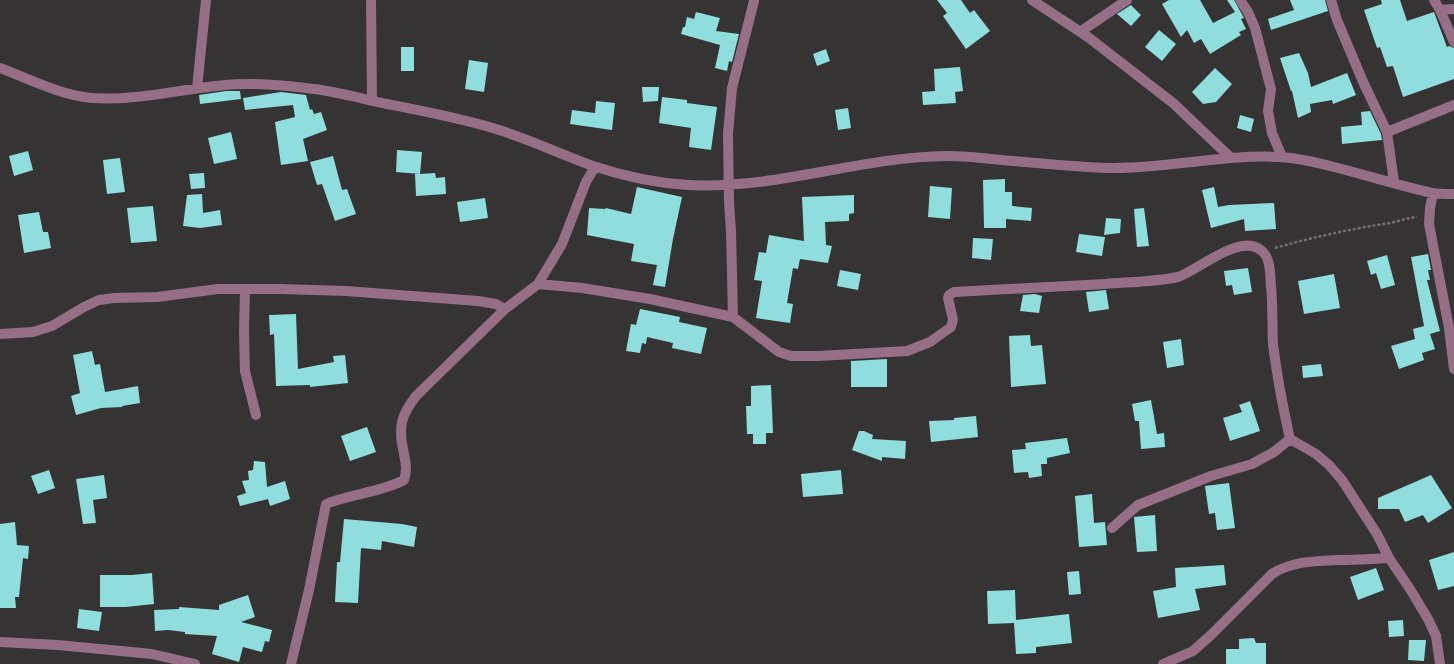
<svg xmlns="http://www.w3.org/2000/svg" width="1454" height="664" font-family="'Source Sans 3',sans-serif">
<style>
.building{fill:#90dddd}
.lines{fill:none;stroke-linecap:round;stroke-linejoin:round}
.path{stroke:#727071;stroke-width:2.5;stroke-dasharray:3 2;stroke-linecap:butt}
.minor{stroke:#966e86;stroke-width:10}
</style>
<rect width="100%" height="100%" fill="#353334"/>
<path class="building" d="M937 0H961L970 13 974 10 990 31 966 49 943 16 947 13Z
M1169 0H1200L1213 23 1235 12 1227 0H1234L1244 18 1241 19 1246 29 1239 32 1241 35 1210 54 1201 39 1194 43 1187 30 1181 37 1162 4Z
M1290 0H1325L1328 11 1271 30 1268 19 1294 10Z
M1381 0H1400L1407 21 1434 12 1447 47 1449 46 1454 48V79L1403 97 1393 66 1387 67 1380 47 1377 48 1364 10 1382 4Z
M1131 5 1141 15 1131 26 1117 14Z
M696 12 720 18 716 31 739 34 732 62 729 61 727 71 715 68 720 45 681 34 683 27H685L687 17 694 19Z
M1159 30 1176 44 1162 61 1145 47Z
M401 47H414V71H401Z
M826 49 830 61 817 66 813 54Z
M1299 53 1308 73 1311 87 1347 73 1356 95 1333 104 1332 100 1310 104 1311 112 1298 118 1292 91H1291L1280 58Z
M469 60 488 63 484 92 465 89Z
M960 67 963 91 955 92 956 103 923 105 922 92 935 91 934 69Z
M1215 68 1232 84 1216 102 1203 104 1192 92Z
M642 87H659L658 101 643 102Z
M226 91H240L241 99 200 104 199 95Z
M281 92 306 95 310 110 312 109 314 114 321 112 327 130 303 139 308 161 281 165 275 122 295 117 293 105 245 110 243 98Z
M662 97 687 100V103L717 107 711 150 689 147 691 128 659 123Z
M596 101 615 103 612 130 570 124 572 110 595 113Z
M848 108 851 128 838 130 835 110Z
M1370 111 1381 134 1382 140 1342 144 1341 127 1362 125 1361 112Z
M1240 115 1254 119 1251 132 1237 128Z
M231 132 237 159 214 164 208 138Z
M397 150 422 152 420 174 435 173 436 178 445 177 446 194 416 196 415 174H420L396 172Z
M28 151 33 170 14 176 9 156Z
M333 156 342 190 347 189 356 214 335 221 322 184 317 185 310 162Z
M120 158 125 192 107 194 103 160Z
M204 173 205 188 191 189 189 174Z
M1005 179V192H1012V206L1032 208 1031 221 1006 219V228H984L983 180Z
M930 186 952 188 950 219 928 217Z
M637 187 682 197 673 239 665 287 653 285 657 265 631 261 634 244 587 235 589 208 605 209 606 208 631 214Z
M1214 187 1218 207 1229 205 1274 203 1276 229 1245 231 1244 219 1211 228 1202 190Z
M202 194 203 213 220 210 222 225 200 228 183 226 187 195Z
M854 195V213L849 214V221L825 222 826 245 832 246 828 263 800 259 798 269 793 268 787 303 793 304 790 323 756 318 762 281 754 280 759 252 766 253 769 235 804 241 802 197Z
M485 198 488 218 460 222 457 202Z
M153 206 157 241 131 243 127 208Z
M1144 208 1149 246 1137 247 1134 209Z
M39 212 43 232H48L51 248 24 253 18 215Z
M1106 218 1121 219 1120 233 1104 235Z
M1079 234 1105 237 1102 256 1076 252Z
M973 238 993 239 991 260 972 258Z
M1428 254 1431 270H1428L1430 280H1427L1440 331 1430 334 1435 349 1422 353 1424 360 1399 369 1391 346 1415 339 1413 329 1424 326 1411 257Z
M1387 255 1395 285 1381 289 1376 273 1371 275 1367 261Z
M1248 268 1252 292 1234 295 1232 285 1226 286 1224 271Z
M840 270 861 274 858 290 837 286Z
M1334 274 1340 308 1304 314 1298 281Z
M1106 290 1109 309 1089 312 1086 292Z
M1035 294 1042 296 1039 313 1020 311 1023 295Z
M640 309 680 317 679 322 707 328 701 354 672 348 673 343 647 337 646 344 642 343 640 353 626 351 631 324 636 325Z
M296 314 298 369 334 362 333 356 345 355 348 383 310 387V385L276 386 274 334 270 335 269 315Z
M1030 335 1031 346 1042 345 1046 384 1011 387 1009 336Z
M1181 339 1184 365 1167 368 1163 342Z
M92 351 95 365 100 364 105 392 138 386 140 403 122 406V407L101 408 76 415 71 396 80 393 73 355Z
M887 359V387H851V361Z
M1321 364 1323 376 1303 378 1302 366Z
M771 385 773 433H766V444H753V434H747L746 406H751V386Z
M1151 400 1157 434 1164 433 1165 447 1141 449 1139 421H1135L1132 404Z
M1250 401 1260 431 1230 441 1223 418 1242 412 1239 405Z
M976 416 978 437 931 442 929 421 954 420V418Z
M367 427 376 452 350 461 341 436Z
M859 431H864L873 435 872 439 906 441 905 459 882 457V461L852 450Z
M1067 438 1070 453 1047 458V464H1041L1042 476 1029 478 1028 472 1014 473 1012 450 1026 449 1025 443Z
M254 461 265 462 267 487 285 481 290 499 270 506 268 499 240 506 237 496 246 493 242 481 249 480 248 471 253 470Z
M49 470 55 488 38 494 31 476Z
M841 470 843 494 803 497 801 474Z
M104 475 107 498 93 500 96 523 83 524 76 479Z
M1431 475 1452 508 1428 523 1423 515 1405 522 1399 509H1378V498Z
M1229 483 1235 528 1217 530 1215 513 1209 514 1205 486Z
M1092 494 1094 523 1105 522 1107 545 1079 547 1075 496Z
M1155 515 1157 551 1137 552 1134 517Z
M344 519 402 524 417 527 414 547 382 541 381 550 361 548 358 603 335 602 337 562H340Z
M15 522 17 545 29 546 28 559 23 558 19 597H15L16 608H0V524Z
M1454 552V586L1438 590 1429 560Z
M1224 565 1226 585 1195 589 1200 610 1158 618 1153 591 1176 587 1175 568Z
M1376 568 1384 590 1358 600 1350 577Z
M1079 571 1081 594 1069 595 1067 572Z
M152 573 154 604 126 607H100V575H132Z
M1015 590 1016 620 1069 614 1072 643 1036 647V653L1016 654 1014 623 988 624 987 591Z
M248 595 255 617 241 622 272 630 269 642 265 641 262 652 243 647 239 662 212 654 217 636 185 634V632L168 630 155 631 154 610 179 609V607L219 610V605Z
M79 609 102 612 99 631 77 628Z
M1403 620 1404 636 1389 637 1388 621Z
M1254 638 1256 643H1266V664H1226V649H1239V639Z
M1409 640H1426L1424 661 1408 660Z"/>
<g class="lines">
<path class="path" d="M1275 248C1313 237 1351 229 1390 223 1399 221 1407 218 1417 217"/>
<path class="minor" d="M371 0 372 101
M1032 0 1088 37 1173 103 1231 158
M1240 0 1248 12 1255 28 1271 89 1268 111 1272 133 1282 157
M1331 0 1337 20 1364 84 1387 132 1394 182
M1434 0 1440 10 1454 42
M1440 10 1454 9
M1080 32 1127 0
M0 68C29 79 60 95 92 98 136 101 181 89 225 85 255 82 284 85 314 89 338 92 363 99 387 104 423 111 460 118 496 129 529 139 560 154 593 166 623 176 656 183 688 185 775 190 859 157 946 156 968 156 991 159 1013 161 1045 164 1077 167 1109 168 1166 169 1223 154 1280 157 1299 158 1319 163 1338 168 1369 176 1401 186 1432 193 1439 194 1447 194 1454 194
M197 88 206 0
M1387 132 1454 105
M1433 193 1430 208 1429 224 1449 328 1454 369
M538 284 582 288 650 299 733 317 779 352 791 356H818L907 351 930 342 951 327 953 320 948 298 949 295 954 292C1004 289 1055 287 1105 284 1129 282 1154 282 1178 277 1198 271 1242 230 1263 252 1271 260 1270 276 1271 286 1273 306 1272 325 1273 344 1277 376 1283 408 1290 439L1316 454 1329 465 1342 480 1377 534 1389 558 1410 589 1428 619 1436 636 1440 664
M245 290 244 331 245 371 256 415
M733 317 731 231 729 202 728 134 732 88 754 1
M0 334 33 332 52 326 84 307 99 300 114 298 157 297 218 289H281L346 291 478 301 496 304 505 309
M1112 528 1138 505 1211 476 1252 464 1274 452 1290 439
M0 642 58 645 152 654 195 664
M291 664 309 590 326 504C350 494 382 492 404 480 408 468 405 460 403 449 398 426 402 414 416 396L505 309 538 284 562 244 586 182 595 167
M1163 664 1193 651 1211 635 1272 574C1292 561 1315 561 1338 560 1355 560 1372 559 1389 558"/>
</g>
</svg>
